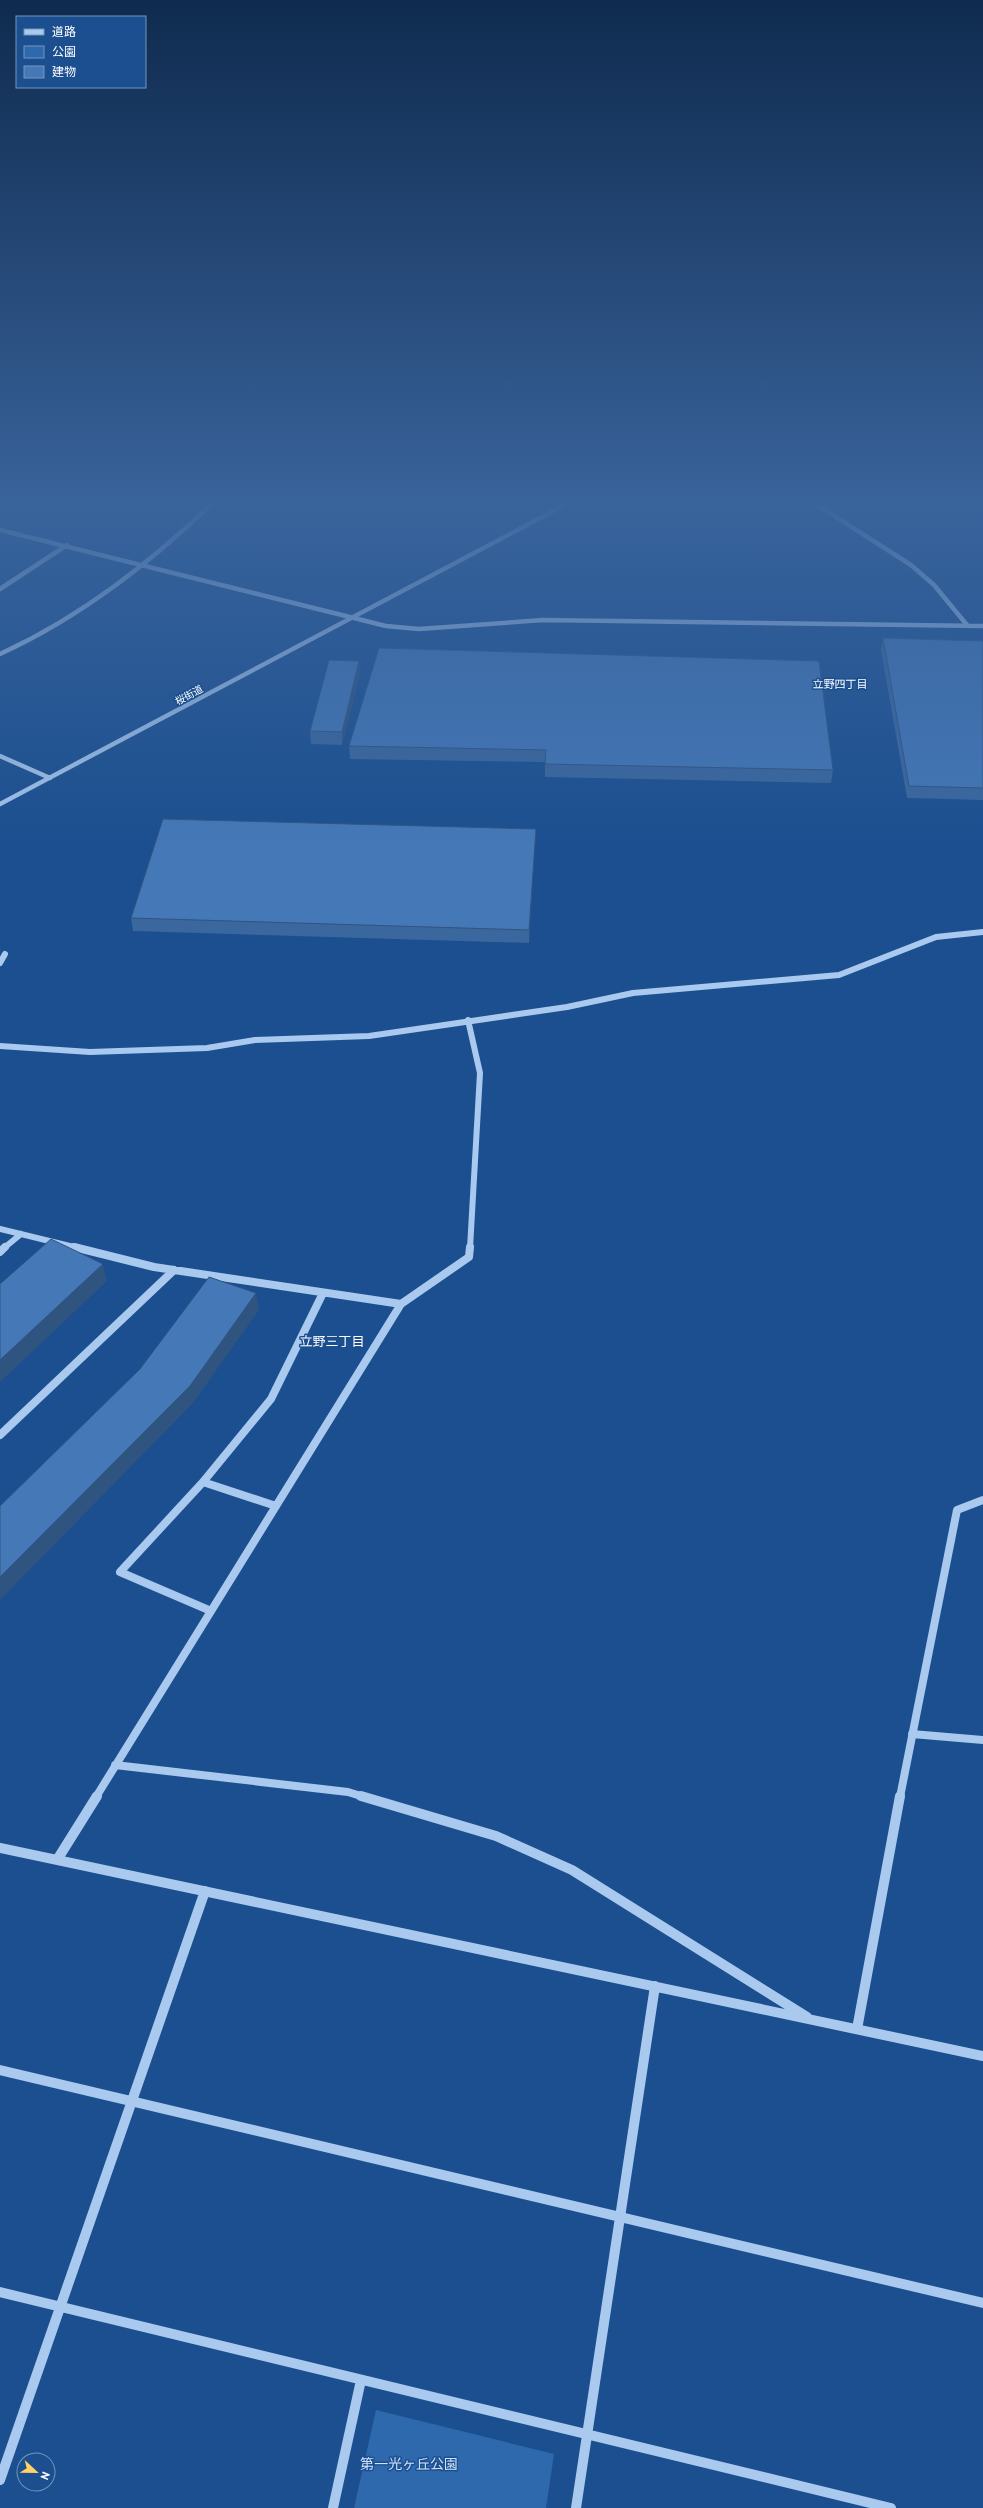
<svg xmlns="http://www.w3.org/2000/svg" width="983" height="2508" font-family="'PT Sans','Noto Sans JP',sans-serif">
<style>
.green{fill:#2e69ad}
.lines{fill:none;stroke-linecap:round;stroke-linejoin:round}
.minor-far3{stroke:#a9c9ee;stroke-width:4.5}
.minor-far2{stroke:#a9c9ee;stroke-width:6}
.minor-far1{stroke:#a9c9ee;stroke-width:8}
.minor{stroke:#a9c9ee;stroke-width:10}
.wall{fill:#3a679d}
.shaded-wall{fill:#305480}
.building{fill:#4478b7;stroke:#305480}
.labels{text-anchor:middle;dominant-baseline:central;stroke-width:3;stroke-linejoin:round;paint-order:stroke}
.far-street-label{font-size:10px;fill:#fff;stroke:#1b4f8f}
.far-neighbourhood-label{font-size:11px;fill:#fff;stroke:#1b4f8f}
.neighbourhood-label{font-size:13px;fill:#fff;stroke:#1b4f8f}
.near-park-label{font-size:14px;fill:#cfe3fa;stroke:#1b4f8f}
</style>
<rect width="100%" height="100%" fill="#1b4f8f"/>
<path class="green" d="M376 2410 554 2454 546 2508H354Z"/>
<g class="lines">
<path class="minor-far3" d="M808 499 911 565 934 585 967 625
M0 530 386 626 419 629 543 620 983 626
M0 589 67 545
M0 654C83 616 152 561 217 499
M0 756 50 778
M0 804 576 499"/>
<path class="minor-far2" d="M0 963 5 954
M468 1020 480 1073 470 1248
M0 1046 90 1052 207 1048 255 1040 369 1036 567 1007 633 993 839 975 936 937 983 932
M0 1229 78 1248
M4 1248 21 1234"/>
<path class="minor-far1" d="M74 1247 154 1267 401 1304
M0 1252 5 1247
M0 1435 174 1270
M203 1482 276 1506
M211 1611 120 1572 203 1482 271 1399 323 1293
M912 1734 983 1740
M115 1765 348 1792 364 1797
M96 1797 401 1304 469 1257 470 1247
M900 1797 957 1510 983 1500"/>
<path class="minor" d="M361 1796 496 1836 572 1870 807 2017
M0 1848 983 2056
M57 1860 97 1796
M857 2029 900 1796
M0 2070 983 2303
M0 2292 891 2508
M0 2480 205 1891
M333 2508 361 2380
M576 2508 655 1986"/>
</g>
<path class="wall" d="M883 638 983 641V800L907 798 881 650Z
M379 648 833 770 831 783 545 777V762L350 759 349 746Z
M360 673 342 745 311 744 310 731Z
M535 842 529 943 133 931 131 918Z"/>
<path class="shaded-wall" d="M359 661 360 673 342 745V732Z
M536 829 535 842 529 943V930Z
M103 1264 107 1281 0 1382V1360Z
M256 1293 259 1310 193 1403 0 1600V1577Z"/>
<path class="building" d="M883 638 983 641V788L909 786Z
M379 648 819 661 833 770 545 764 546 750 349 746Z
M329 660 359 661 342 732 310 731Z
M163 819 536 829 529 930 131 918Z
M51 1239 103 1264 0 1360V1284Z
M209 1277 256 1293 190 1386 0 1577V1506L140 1369Z"/>
<linearGradient id="sky" x2="0" y2="1"><stop stop-color="#0f2b4f"/><stop offset="0.59" stop-color="#39639b"/><stop offset="1" stop-color="#39639b" stop-opacity="0"/></linearGradient>
<rect width="983" height="850" fill="url(#sky)"/>
<g class="labels">
<g class="far-street-label">
<text transform="translate(189 695) rotate(-28)">桜街道</text>
</g>
<g class="far-neighbourhood-label">
<text x="840" y="684">立野四丁目</text>
</g>
<g class="neighbourhood-label">
<text x="332" y="1341">立野三丁目</text>
</g>
<g class="near-park-label">
<text x="409" y="2464">第一光ヶ丘公園</text>
</g>
</g>
<rect x="16" y="16" width="130" height="72" fill="#1b4f8f" stroke="#7695bc"/>
<rect x="24" y="29" width="20" height="6" fill="#a9c9ee" stroke="#7695bc"/>
<text x="52" y="36" font-size="12" fill="#ffffff">道路</text>
<rect x="24" y="46" width="20" height="12" fill="#2e69ad" stroke="#7695bc"/>
<text x="52" y="56" font-size="12" fill="#ffffff">公園</text>
<rect x="24" y="66" width="20" height="12" fill="#4478b7" stroke="#7695bc"/>
<text x="52" y="76" font-size="12" fill="#ffffff">建物</text>
<g transform="translate(36 2472) rotate(112)"><circle r="19" fill="#1b4f8f" stroke="#7695bc"/>
<path d="M0-3L7 15L0 10L-7 15Z" fill="#ffd166"/>
<text y="-6" font-size="11" font-weight="bold" text-anchor="middle" fill="#ffffff">N</text>
</g>
</svg>
